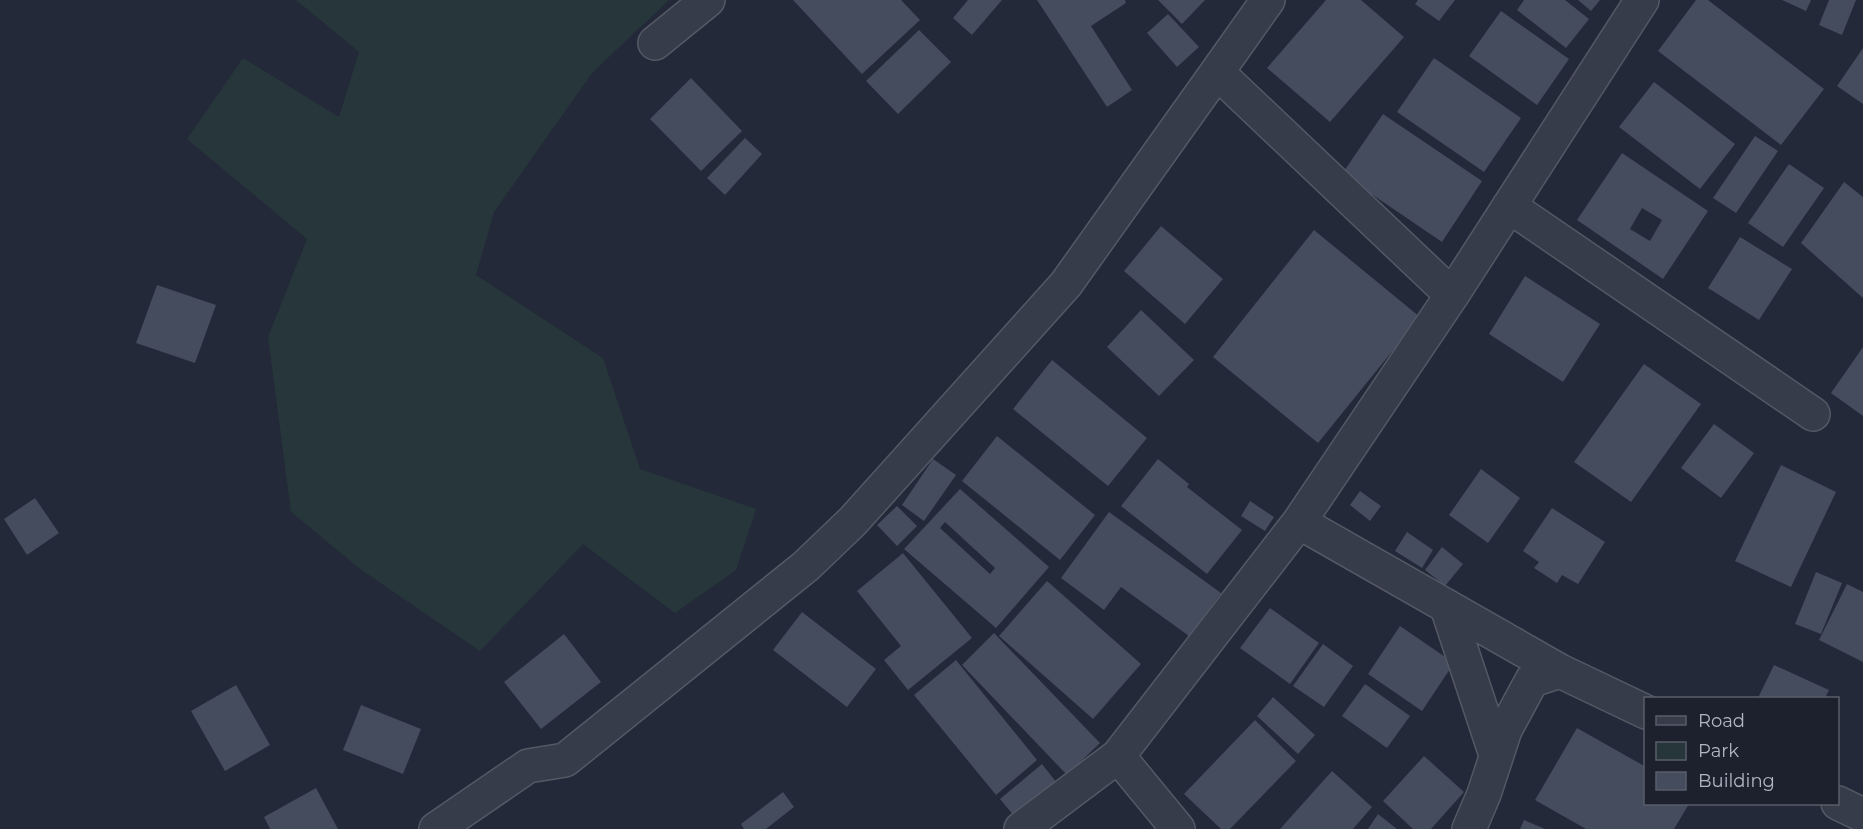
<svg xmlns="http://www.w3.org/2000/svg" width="1863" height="829" font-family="Montserrat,sans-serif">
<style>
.green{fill:#26363a}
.building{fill:#444c5d;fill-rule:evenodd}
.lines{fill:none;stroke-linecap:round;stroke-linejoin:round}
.minor-casing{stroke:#545966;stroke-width:36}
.minor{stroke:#363c49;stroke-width:33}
</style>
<rect width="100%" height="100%" fill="#232938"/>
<path class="green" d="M296 0H669L592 73 494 212 476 275 603 358 640 469 756 509 736 570 675 613 583 544 480 651 360 569 291 512 268 337 307 239 187 139 243 58 339 117 359 52Z"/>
<path class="building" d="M793 0H901L920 20 862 74Z
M968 0H1002L972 35 953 18Z
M1037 0H1125L1126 3 1091 26 1132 90 1107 107Z
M1158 0H1205L1182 24Z
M1326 0H1361L1404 37 1330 122 1267 68Z
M1418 0H1455L1439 21 1415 4Z
M1524 0H1565L1589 19 1566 48 1517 10Z
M1578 0H1600L1591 11Z
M1696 0H1708L1824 89 1781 145 1658 51Z
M1782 0H1811L1806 11Z
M1829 0H1856L1842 35 1819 25Z
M1501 11 1569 59 1537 105 1469 56Z
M1168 14 1199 47 1177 67 1147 33Z
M919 30 951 62 898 114 866 81Z
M1863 48V104L1837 86Z
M1434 58 1521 118 1484 172 1397 112Z
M691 78 742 131 701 171 650 119Z
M1654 82 1735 144 1700 189 1619 127Z
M1383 114 1482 181 1442 242 1342 174Z
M1755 136 1778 151 1736 213 1713 198Z
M745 138 762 154 725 195 707 178Z
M1622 153 1708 211 1663 279 1577 220ZM1642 208 1662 220 1650 241 1630 229Z
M1789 164 1824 188 1783 247 1748 223Z
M1844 182 1863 197V298L1801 243Z
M1161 226 1223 279 1185 324 1124 271Z
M1314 230 1420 317 1318 443 1213 357Z
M1740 237 1792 269 1759 320 1708 288Z
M1525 276 1600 324 1563 382 1489 334Z
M157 285 216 305 195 363 136 343Z
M1141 310 1194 360 1159 396 1107 347Z
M1863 347V416L1831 393Z
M1052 360 1147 438 1108 486 1013 409Z
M1644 364 1701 404 1631 502 1574 462Z
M1714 424 1754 453 1721 498 1681 468Z
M997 436 1095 515 1060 560 962 481Z
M933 459 956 475 924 521 902 505Z
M1158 459 1189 484 1187 487 1242 530 1207 574 1121 506Z
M1781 465 1836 492 1791 587 1735 561Z
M1481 469 1520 498 1488 543 1449 515Z
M960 489 1049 567 996 628 904 549ZM945 522 995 568 990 574 940 528Z
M1360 491 1381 506 1370 521 1350 505Z
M35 498 59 533 27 555 4 519Z
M1250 501 1274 517 1265 531 1241 516Z
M897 506 917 526 897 546 877 525Z
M1552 508 1605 542 1578 584 1562 575 1557 583 1534 568 1539 562 1523 551Z
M1109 512 1221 593 1189 636 1121 587 1104 610 1061 578Z
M1407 532 1433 550 1422 568 1395 551Z
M1442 547 1463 564 1445 586 1425 570Z
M903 553 972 638 908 690 884 660 901 646 857 591Z
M1816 572 1842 583 1821 634 1795 624Z
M1047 581 1141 664 1093 719 999 636Z
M1847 584 1863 592V662L1819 640Z
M1270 608 1319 643 1290 684 1240 648Z
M802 612 876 669 847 707 773 650Z
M1400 626 1454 663 1422 711 1368 674Z
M994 633 1100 743 1067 775 962 665Z
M564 634 601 682 541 729 504 682Z
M1323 644 1353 666 1324 707 1293 686Z
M956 660 1037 760 996 795 914 695Z
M1774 665 1829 690 1825 698H1758Z
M1365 684 1410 716 1387 748 1342 716Z
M236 685 270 745 225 771 191 711Z
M1273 697 1315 735 1298 754 1257 716Z
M361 705 421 729 403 774 343 750Z
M1255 720 1296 761 1230 829H1221L1184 794Z
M1577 728 1646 767V804H1689L1674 829H1586L1535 800Z
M1424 756 1464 792 1431 829H1413L1383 801Z
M1042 764 1060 787 1019 822 1000 799Z
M1332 771 1372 807 1353 829H1280Z
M316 788 338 829H270L264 817Z
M783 792 794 807 766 829H744L741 824Z
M1378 814 1397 829H1368Z
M1524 820 1545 829H1520Z"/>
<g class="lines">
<defs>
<path id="minor" d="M1268 0 1217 72 1452 295 1299 522 1560 671 1646 712
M655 43 708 0
M1509 206 1813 414
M1452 295 1642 0
M1447 607 1496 755
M1118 756 1178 829
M1838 803 1863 815
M436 829 528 766 565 760 806 566 853 521 1066 284 1217 72
M1021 829 1118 756 1299 522
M1469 829 1484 794 1505 730 1532 680 1560 671"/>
</defs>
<use href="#minor" class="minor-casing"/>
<use href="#minor" class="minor"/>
</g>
<rect x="1644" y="697" width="195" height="108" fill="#1c212d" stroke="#585d6a" stroke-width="1.5"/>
<rect x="1656" y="716" width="30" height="9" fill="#363c49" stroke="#585d6a" stroke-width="1.5"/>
<text x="1698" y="727" font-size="18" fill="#b1b6c5">Road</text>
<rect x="1656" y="742" width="30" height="18" fill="#26363a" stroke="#585d6a" stroke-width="1.5"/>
<text x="1698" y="757" font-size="18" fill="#b1b6c5">Park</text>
<rect x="1656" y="772" width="30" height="18" fill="#444c5d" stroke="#585d6a" stroke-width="1.5"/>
<text x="1698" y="787" font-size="18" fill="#b1b6c5">Building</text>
</svg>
